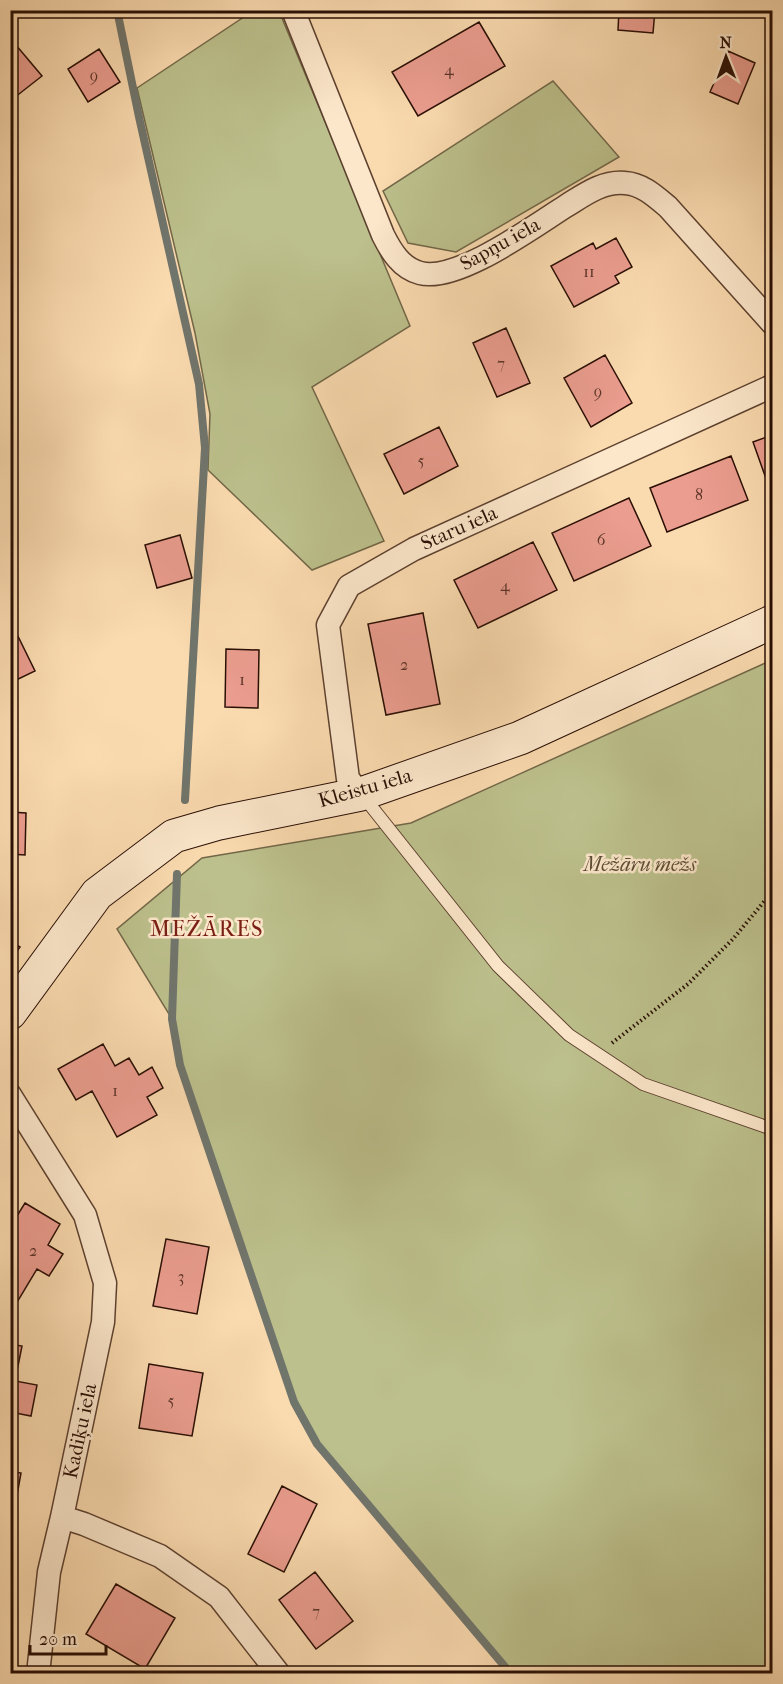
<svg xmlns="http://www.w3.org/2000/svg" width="783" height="1684" font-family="'IM FELL French Canon',serif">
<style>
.green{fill:#bcc08c;stroke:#726748;stroke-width:1.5}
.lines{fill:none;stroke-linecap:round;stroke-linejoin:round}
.stream{stroke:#70756c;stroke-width:8}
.building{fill:#eb9d8f;stroke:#290e04;stroke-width:1.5}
.lane-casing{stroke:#5d412f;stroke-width:14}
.street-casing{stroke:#5d412f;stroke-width:25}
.secondary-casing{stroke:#290e04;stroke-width:35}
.path{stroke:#290e04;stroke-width:4;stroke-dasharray:1.5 3;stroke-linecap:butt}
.lane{stroke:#fce7cb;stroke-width:12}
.street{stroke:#fce7cb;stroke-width:22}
.secondary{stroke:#fce7cb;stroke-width:33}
.labels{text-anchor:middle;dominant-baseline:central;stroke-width:5;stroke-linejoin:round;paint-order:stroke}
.number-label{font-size:16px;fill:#5a3227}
.street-label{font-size:20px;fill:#290e04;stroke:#fce7cb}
.park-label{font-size:20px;font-style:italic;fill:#5c4c34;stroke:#fce7cb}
.quarter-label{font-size:22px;letter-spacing:1.5px;fill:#7a1f14;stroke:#fce7cb}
</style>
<rect width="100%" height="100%" fill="#fadaaf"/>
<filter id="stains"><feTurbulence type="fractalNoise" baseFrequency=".00333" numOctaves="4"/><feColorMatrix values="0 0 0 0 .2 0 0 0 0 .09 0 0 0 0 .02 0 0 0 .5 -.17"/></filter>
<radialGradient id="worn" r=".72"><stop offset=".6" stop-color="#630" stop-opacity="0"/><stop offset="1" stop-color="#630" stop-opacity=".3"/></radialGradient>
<path class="green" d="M253 11H279L410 326 312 387 384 541 312 570 208 470 210 414 195 333 137 88Z
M553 81 619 157 456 252 408 243 383 191Z
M772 660V1673H512L317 1444 294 1402 180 1065 172 1019 117 929 202 858 411 823Z"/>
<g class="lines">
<path class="stream" d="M117 10 139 117 199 384 205 448 185 800
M177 874 172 1019 180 1065 294 1402 317 1444 511 1674"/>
</g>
<path class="building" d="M619 10H655L653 33 618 30Z
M479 22 505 66 418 116 392 72Z
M10 38 42 76 10 101Z
M99 49 120 82 88 102 68 69Z
M728 51 755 63 738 104 710 92Z
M616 238 632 267 615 276 619 283 574 307 551 266 593 243 596 249Z
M506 328 530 383 497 397 473 343Z
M605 355 632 403 591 427 564 378Z
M439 427 458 466 404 494 384 454Z
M772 435V486L769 487 753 442Z
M731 456 748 500 667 532 650 488Z
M629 498 651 546 574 581 552 533Z
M180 535 192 578 157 588 145 545Z
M533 542 557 590 478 628 454 580Z
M423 613 440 704 386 715 368 624Z
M11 622 35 671 10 683V623Z
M226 649 259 650 258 708 225 707Z
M10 812 26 813 25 855 10 854Z
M10 941 20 947 10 961Z
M103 1044 115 1066 129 1058 139 1075 152 1067 163 1088 147 1097 157 1115 117 1137 92 1091 76 1100 58 1069Z
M25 1203 60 1224 48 1245 63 1254 49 1276 37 1269 16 1304 10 1300V1227Z
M166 1239 209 1247 197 1314 153 1306Z
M10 1344 22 1346 15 1381 37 1385 31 1416 10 1412Z
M149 1364 203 1373 192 1436 139 1428Z
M10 1471 21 1473 10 1534Z
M282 1486 317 1504 284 1572 248 1554Z
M315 1572 353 1621 316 1649 279 1600Z
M116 1584 175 1618 145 1669 86 1634Z"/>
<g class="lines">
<defs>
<path id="lane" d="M363 796 498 966 569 1035 643 1084 772 1129"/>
<path id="street" d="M293 10 383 235C391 251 401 268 420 273 457 283 534 226 566 206 584 195 602 181 625 183 642 184 655 196 668 207L772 323
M361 794 348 779 328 625 349 586 414 549 772 386
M10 1095 85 1215 105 1283 103 1322 62 1517 84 1524 160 1556 219 1597 279 1674
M38 1674 49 1572 62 1517"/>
<path id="secondary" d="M10 1013 97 894 174 836 219 823 361 794 520 738 772 622"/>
</defs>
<use href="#lane" class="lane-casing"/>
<use href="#street" class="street-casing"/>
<use href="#secondary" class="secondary-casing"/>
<path class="path" d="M612 1043 688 984 733 939 772 892"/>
<use href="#lane" class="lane"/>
<use href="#street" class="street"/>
<use href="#secondary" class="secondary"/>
</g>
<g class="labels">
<g class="number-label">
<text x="449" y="69">4</text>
<text x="94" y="75">9</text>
<text x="589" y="271">11</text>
<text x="501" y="363">7</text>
<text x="598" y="391">9</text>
<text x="421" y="460">5</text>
<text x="699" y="494">8</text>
<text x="601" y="539">6</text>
<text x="505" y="585">4</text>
<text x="404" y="664">2</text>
<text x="242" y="679">1</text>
<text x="115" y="1090">1</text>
<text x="33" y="1250">2</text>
<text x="181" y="1276">3</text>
<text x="171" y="1400">5</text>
<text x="316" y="1611">7</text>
</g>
<g class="street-label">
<text transform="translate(500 244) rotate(-29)">Sapņu iela</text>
<text transform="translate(459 528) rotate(-24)">Staru iela</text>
<text transform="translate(365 788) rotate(-16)">Kleistu iela</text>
<text transform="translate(80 1431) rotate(-78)">Kadiķu iela</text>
</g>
<g class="park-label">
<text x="640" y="864">Mežāru mežs</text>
</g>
<g class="quarter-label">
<text x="207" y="929">MEŽĀRES</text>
</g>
</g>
<rect width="783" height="1684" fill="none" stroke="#fadaaf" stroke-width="36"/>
<rect x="12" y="12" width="759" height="1660" fill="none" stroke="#290e04" stroke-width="3"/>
<rect x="18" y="18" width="747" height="1648" fill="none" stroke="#290e04" stroke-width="1.5"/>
<g transform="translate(726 57) rotate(359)" stroke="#fce7cb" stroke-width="4.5" paint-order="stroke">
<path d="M0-4.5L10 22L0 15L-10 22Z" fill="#290e04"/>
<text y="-9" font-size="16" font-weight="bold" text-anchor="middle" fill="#290e04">N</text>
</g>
<path d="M30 1645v9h76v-9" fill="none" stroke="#290e04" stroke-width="3"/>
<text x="39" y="1645" font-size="18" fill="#290e04" stroke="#fce7cb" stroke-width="4.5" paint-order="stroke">20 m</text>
<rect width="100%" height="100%" filter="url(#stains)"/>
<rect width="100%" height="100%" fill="url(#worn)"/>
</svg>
